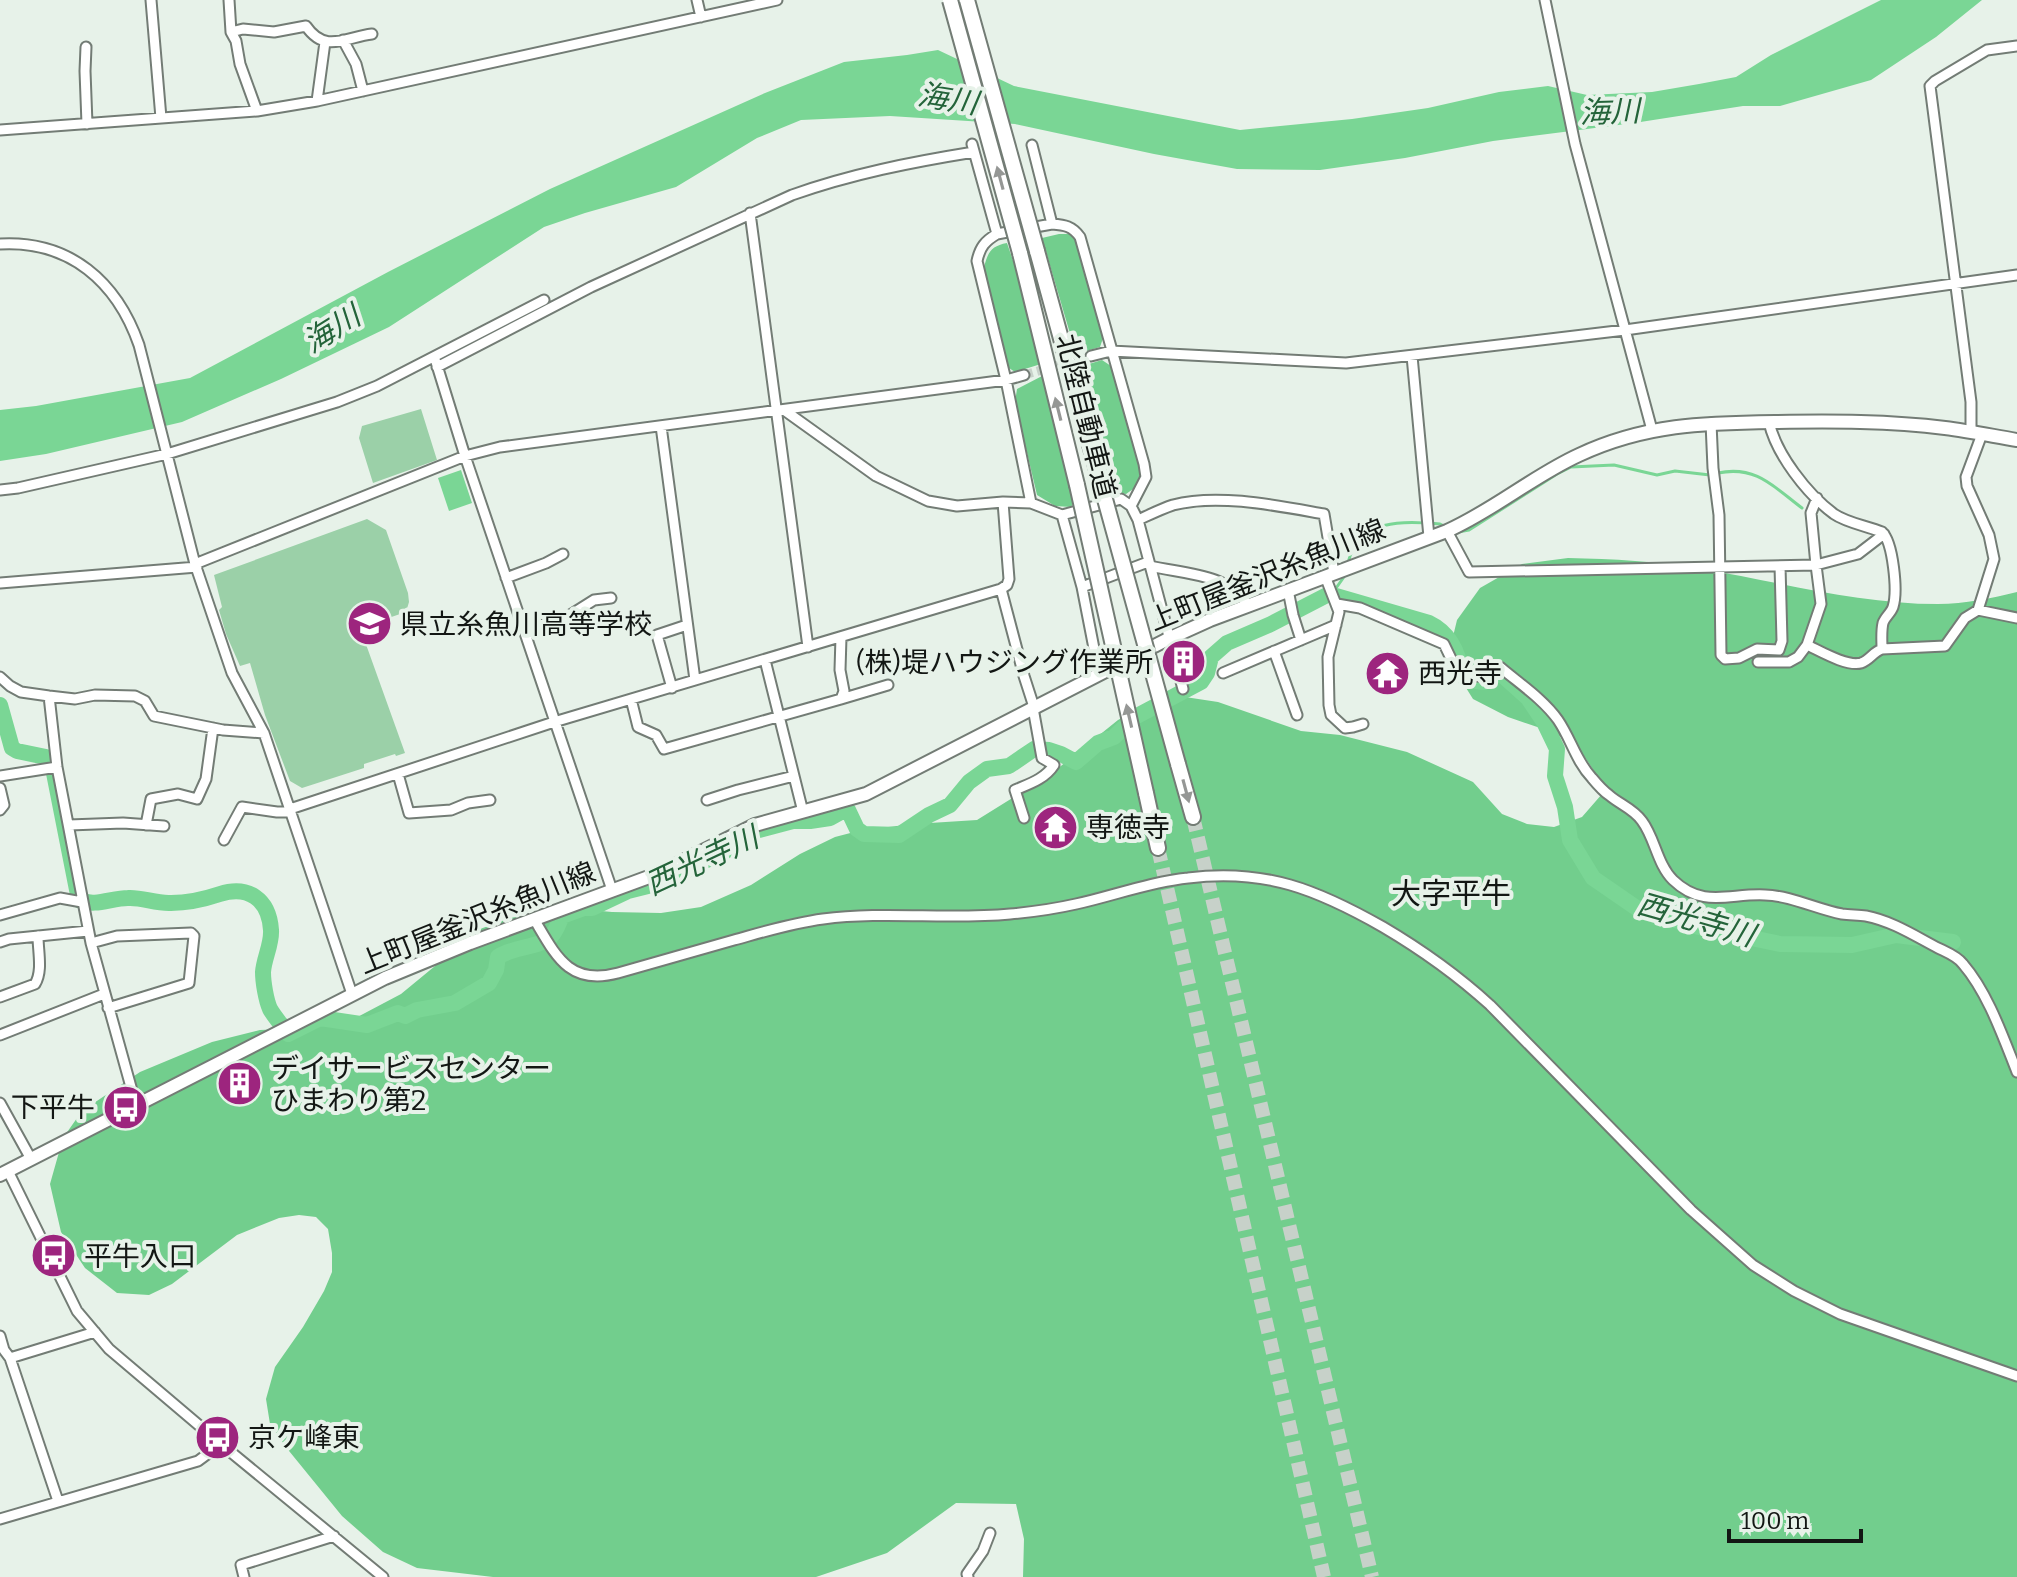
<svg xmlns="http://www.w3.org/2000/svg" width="2017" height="1577" font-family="Bitter,'Noto Sans JP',serif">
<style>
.green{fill:#9bd0a8}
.forest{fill:#72ce8d}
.water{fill:#7ad695}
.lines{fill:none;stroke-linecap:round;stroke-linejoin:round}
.stream{stroke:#7ad695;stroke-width:3}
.river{stroke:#7ad695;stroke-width:16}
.minor-tunnel{stroke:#c7d1c9;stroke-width:9;stroke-dasharray:9 4.5;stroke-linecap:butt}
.highway-tunnel{stroke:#c7d1c9;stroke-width:14;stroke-dasharray:14 7;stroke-linecap:butt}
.minor-casing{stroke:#737c75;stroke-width:13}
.major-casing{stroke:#737c75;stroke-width:16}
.highway-casing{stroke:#737c75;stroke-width:18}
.minor{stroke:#fff;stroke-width:9}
.major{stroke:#fff;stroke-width:12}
.highway{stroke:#fff;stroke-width:14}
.highway-bridge-casing{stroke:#737c75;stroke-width:18;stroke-linecap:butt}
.highway-bridge{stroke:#fff;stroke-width:14}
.oneway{fill:#959795}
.labels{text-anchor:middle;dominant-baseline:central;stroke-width:8;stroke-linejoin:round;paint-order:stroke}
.street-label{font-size:28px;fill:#131714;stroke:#e7f2e9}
.poi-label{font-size:28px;fill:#131714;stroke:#e7f2e9;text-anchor:start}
.water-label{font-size:30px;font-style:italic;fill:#24643a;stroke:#e7f2e9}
.neighbourhood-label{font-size:30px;fill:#131714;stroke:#e7f2e9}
</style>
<rect width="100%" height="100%" fill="#e7f2e9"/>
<path class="green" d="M421 409 437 460 373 483 359 438 362 426Z
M367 519 386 530 408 593 409 602 406 612 365 626 363 636 405 753 396 756 395 754 364 764V768L302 788 290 781 265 715 250 663 240 666 226 634 219 610 222 607 214 575Z"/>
<path class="forest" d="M1059 234H1069L1076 240 1103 338 1100 347 1076 354 1042 238Z
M1007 243 1020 281 1041 364 1015 372 1009 368 984 267C988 252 991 246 1007 243Z
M1102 360 1111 366 1142 476 1136 487 1126 494 1112 492 1079 367Z
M1044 375 1074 502 1071 507 1055 506 1037 495 1015 402 1017 389Z
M1568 558C1613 559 1657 561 1702 569 1780 582 1859 604 1938 604 1965 604 1992 598 2017 592V1577H1023L1024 1539 1016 1504 956 1503 887 1553 816 1577H493L417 1568 383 1552 342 1516 285 1446 270 1424 266 1399 275 1367 303 1327 324 1291 332 1272V1253L328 1229 316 1217 299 1215 279 1218 237 1235 172 1284 149 1295 117 1293 85 1268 61 1232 50 1184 63 1138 82 1111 140 1072 212 1042 260 1030 306 1028 348 1022 401 994 480 929 510 918 569 908 612 912 661 913 701 907 751 885 800 854 835 837 862 830 914 824 977 820 1051 774 1118 720 1151 702 1185 697 1218 702 1301 731 1340 735 1407 752 1473 782 1502 814 1527 824 1554 827 1582 817 1602 794 1594 771 1580 750 1555 733 1508 717 1473 699 1458 675 1450 649 1457 620 1480 588 1522 564Z"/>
<path class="water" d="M1881 0H1982L1936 37 1871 80 1780 106H1743L1634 123 1493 141 1405 158 1320 170 1237 169 1154 154 1015 124 890 116 801 120 757 138 676 187 585 213 544 227 389 327 281 379 182 422 46 454 0 461V410L36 406 190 378 388 272 550 189 765 93 844 62 907 55 938 50 1014 86 1240 130 1352 119 1428 108 1499 92 1548 86 1587 95 1652 92 1699 84 1736 77 1771 55Z
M461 470 472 503 449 511 438 478Z"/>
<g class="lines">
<path class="stream" d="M1718 473C1756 465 1774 487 1802 508
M1455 531 1458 532 1469 530 1557 474 1571 467 1614 465 1657 475 1675 471 1710 475
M1348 563C1358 518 1404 521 1440 524L1444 526
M1334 591 1346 574"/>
<path class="river" d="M0 705 12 748 17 751 46 757 52 763 79 900C96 907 111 898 128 898 142 897 156 904 171 903 187 903 205 899 220 894 248 885 269 899 271 930 272 944 264 958 263 972 263 982 266 1000 270 1009 275 1018 283 1026 288 1034L320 1018 367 1025 398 1013 405 1016 417 1010 455 1003 489 983 496 970 498 957C513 946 544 948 553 934 557 929 559 922 562 916L584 908H592L628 891 668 881 696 865 726 851 734 841 755 831 793 821H810L830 818 839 813 844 808 848 810 857 829 864 834 899 835 929 815 950 805 969 782 987 769 1009 766 1034 749 1049 750 1061 754 1076 762 1098 743 1114 737 1135 717 1201 682 1207 673 1211 657 1227 643 1271 624 1329 594 1429 623C1450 633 1459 654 1462 676L1475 681 1484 682 1499 672 1528 698 1544 722 1557 749 1555 776 1565 807 1570 840 1593 878 1638 909 1699 927 1780 944 1852 945 1896 935 1953 942"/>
<path class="minor-tunnel" d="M1024 375 1091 356"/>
<path class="highway-tunnel" d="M1193 817 1372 1577
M1158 848 1324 1577"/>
<defs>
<path id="minor" d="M151 0 161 118
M229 0 231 32 236 41 240 64 257 111
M697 0 701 17
M1545 0 1575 144 1652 430
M231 32 243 29 274 32 306 26C325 54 346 37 372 34
M343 40 356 64 363 91
M86 47 85 71 87 124
M317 101 325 42
M0 130 257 111 317 101 777 0
M972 144 997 234C985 241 980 247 977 261L1006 380 1031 503
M1032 145 1052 224C1065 225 1072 226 1080 237L1144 464 1146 477 1131 506
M750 213 808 647
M997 234 1052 224
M0 244C70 240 117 282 139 345L195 564 232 673 264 733 352 994
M1091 356 1111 351 1346 363 1625 330 2017 275
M1412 356 1429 537
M436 362 465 456 612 890
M437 367 591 287 792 195C851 174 912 162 974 152
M784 410 876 476 928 501 957 506 1003 502
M1769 422C1776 454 1807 494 1834 514 1847 523 1867 526 1882 532 1893 542 1898 591 1893 607 1891 613 1885 617 1883 623 1881 631 1882 641 1882 649
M1711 423 1713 468 1719 515 1721 655 1725 659 1739 658 1757 649 1779 650 1782 641 1780 566
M661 426 695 680
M1971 432V402L1930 86 1935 81 1987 50 2017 46
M0 490 18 488 167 454 337 402 377 386 544 300
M1062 515 1121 499 1131 506 1138 520
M1447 531 1469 572 1816 565 1811 513 1817 498
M195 564 465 456 500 447 1006 380 1024 375
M1150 566C1184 574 1227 573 1248 605
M1325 576 1339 612 1328 657 1329 705 1331 715 1345 728 1353 727 1363 724
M506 578 546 563 563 554
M0 583 197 567
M1082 587 1099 674
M1001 589 1024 676 1034 707
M1288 590 1293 615 1301 640
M1337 604 1360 608 1444 644 1456 669C1480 680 1476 678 1500 667 1520 684 1543 699 1558 720 1571 739 1576 761 1592 778 1597 784 1603 791 1609 795 1619 804 1634 809 1642 821 1655 838 1657 864 1673 880 1703 909 1730 893 1765 895 1792 896 1816 909 1842 914 1850 915 1858 915 1866 916 1892 921 1915 936 1938 948 1946 952 1957 956 1963 964 1988 993 2003 1037 2017 1072
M1978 610 1994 559 1989 535 1967 486 1966 477 1982 434
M524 630 567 617 594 600 611 598
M1807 645C1820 651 1847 667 1861 663 1870 660 1873 652 1882 649L1945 646 1965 618 1978 610 2017 618
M1274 651 1297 715
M765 660 803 812
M1758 662H1789L1798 657 1807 645 1821 604 1816 565 1858 554 1884 534
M1223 673 1336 625
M0 677 10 686 21 692 49 696 75 699 95 695 135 696 145 701 154 716 223 730 264 733
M672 688 657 635 687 625
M1183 689 1138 520C1149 515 1161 509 1173 505 1218 493 1279 506 1324 514L1334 573
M49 696 57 767 91 943 136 1105
M631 699 638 727 656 735 664 749 841 699 844 691 840 670 841 637
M841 699 888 685
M398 774 409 813 451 810 468 803 490 800
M0 776 57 767
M0 788 4 805 0 810
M707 800 738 790 794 776
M290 809 554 722 1001 589 1007 585 1009 579 1003 502 1031 503 1062 515 1082 587 1148 562
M1024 818 1015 790C1029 784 1045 779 1054 765L1042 758 1033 708
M69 825 123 823 164 826
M146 825 151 799 178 794 197 799 206 779 213 728
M224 840 242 807 277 812H291
M0 915 60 898 82 902
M534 919C556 956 569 986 618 973 657 962 695 951 734 940 763 932 792 923 823 919 885 911 948 920 1010 914 1032 912 1054 909 1076 904 1113 896 1149 882 1188 878 1265 868 1318 890 1383 927 1422 950 1457 975 1490 1005L1691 1210 1753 1265 1794 1291 1840 1314 2017 1376
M0 942 9 939 88 931
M91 943 117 936 191 933 194 936 189 983 108 1008
M0 997 35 984C43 971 38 952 38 936
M0 1035 104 994
M0 1103 31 1159
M8 1171 77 1311 109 1349 221 1444 383 1577
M0 1336 4 1350 10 1358 58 1501
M10 1358 95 1332
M0 1519 198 1461 221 1444
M244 1577 241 1565 334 1536
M968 1577 967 1574 983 1551 990 1533"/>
<path id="major" d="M0 1175 385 978 470 943 657 874 755 825 866 794 1168 639 1210 620 1447 531C1494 510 1533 476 1579 455 1645 424 1704 423 1775 422 1832 421 1889 421 1945 428 1969 431 1993 436 2017 440"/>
<path id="highway" d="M1037 251 1100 481
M1020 253 1077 485
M1178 764 1193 817
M1146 793 1158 848"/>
</defs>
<use href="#minor" class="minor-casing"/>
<use href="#major" class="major-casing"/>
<use href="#highway" class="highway-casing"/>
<use href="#minor" class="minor"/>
<use href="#major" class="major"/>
<use href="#highway" class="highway"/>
<defs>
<path id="highway-bridge" d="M950 0 1020 253
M967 0 1037 251
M1100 481 1178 764
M1077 485 1146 793"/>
</defs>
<use href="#highway-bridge" class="highway-bridge-casing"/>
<use href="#highway-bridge" class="highway-bridge"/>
</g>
<defs><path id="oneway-solid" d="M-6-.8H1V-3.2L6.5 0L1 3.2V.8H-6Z" transform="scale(2)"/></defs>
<g class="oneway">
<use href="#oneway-solid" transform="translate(1000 178) rotate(-105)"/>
<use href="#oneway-solid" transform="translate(1058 409) rotate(-104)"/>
<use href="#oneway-solid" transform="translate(1129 716) rotate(-103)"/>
<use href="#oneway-solid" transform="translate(1186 791) rotate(75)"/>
</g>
<defs>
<symbol id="school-disc" viewBox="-11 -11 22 22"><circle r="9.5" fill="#9d257e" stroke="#e7f2e9"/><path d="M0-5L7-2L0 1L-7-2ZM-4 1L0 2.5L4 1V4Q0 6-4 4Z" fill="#fff"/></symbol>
<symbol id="building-disc" viewBox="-11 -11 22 22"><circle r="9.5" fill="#9d257e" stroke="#e7f2e9"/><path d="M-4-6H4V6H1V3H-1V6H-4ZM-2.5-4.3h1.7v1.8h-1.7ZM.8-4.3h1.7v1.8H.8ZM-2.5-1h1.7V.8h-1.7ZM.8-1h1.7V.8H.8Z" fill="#fff"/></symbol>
<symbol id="temple-disc" viewBox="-11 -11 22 22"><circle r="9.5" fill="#9d257e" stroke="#e7f2e9"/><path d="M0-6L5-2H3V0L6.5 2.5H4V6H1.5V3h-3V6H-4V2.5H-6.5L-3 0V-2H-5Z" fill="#fff"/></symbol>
<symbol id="bus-disc" viewBox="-11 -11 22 22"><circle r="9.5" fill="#9d257e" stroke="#e7f2e9"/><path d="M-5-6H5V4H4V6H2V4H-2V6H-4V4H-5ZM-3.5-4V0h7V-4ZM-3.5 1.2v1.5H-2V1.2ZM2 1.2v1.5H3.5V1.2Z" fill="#fff"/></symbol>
</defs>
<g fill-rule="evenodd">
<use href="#school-disc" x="344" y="598" width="51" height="51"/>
<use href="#building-disc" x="1158" y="636" width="51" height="51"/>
<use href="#temple-disc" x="1362" y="648" width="51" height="51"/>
<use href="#temple-disc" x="1030" y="802" width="51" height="51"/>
<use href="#building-disc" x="214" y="1058" width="51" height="51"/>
<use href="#bus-disc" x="100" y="1082" width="51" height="51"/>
<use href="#bus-disc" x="28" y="1230" width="51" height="51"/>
<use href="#bus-disc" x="192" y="1412" width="51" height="51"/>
</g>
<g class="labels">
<g class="street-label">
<text transform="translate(1086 416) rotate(76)">北陸自動車道</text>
<text transform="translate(1267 575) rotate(-22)">上町屋釜沢糸魚川線</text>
<text transform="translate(477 918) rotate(-22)">上町屋釜沢糸魚川線</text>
</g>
<g class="poi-label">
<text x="400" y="624">県立糸魚川高等学校</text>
<text x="1153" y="662" text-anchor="end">(株)堤ハウジング作業所</text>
<text x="1418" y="673">西光寺</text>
<text x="1086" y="827">専徳寺</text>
<text x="271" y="1068">デイサービスセンター<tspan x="271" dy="32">ひまわり第2</tspan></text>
<text x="95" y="1107" text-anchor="end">下平牛</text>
<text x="84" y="1256">平牛入口</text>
<text x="248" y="1437">京ケ峰東</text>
</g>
<g class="water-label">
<text transform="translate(948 99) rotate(9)">海川</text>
<text transform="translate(1610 112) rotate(-2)">海川</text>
<text transform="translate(332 329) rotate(-32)">海川</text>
<text transform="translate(702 861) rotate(-25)">西光寺川</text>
<text transform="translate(1696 920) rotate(16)">西光寺川</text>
</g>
<g class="neighbourhood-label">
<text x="1451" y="894">大字平牛</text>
</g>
</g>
<path d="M1729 1529v12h132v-12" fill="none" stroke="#131714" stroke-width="4"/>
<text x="1741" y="1529" font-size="24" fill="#131714" stroke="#e7f2e9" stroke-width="6" paint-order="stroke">100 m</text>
</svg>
